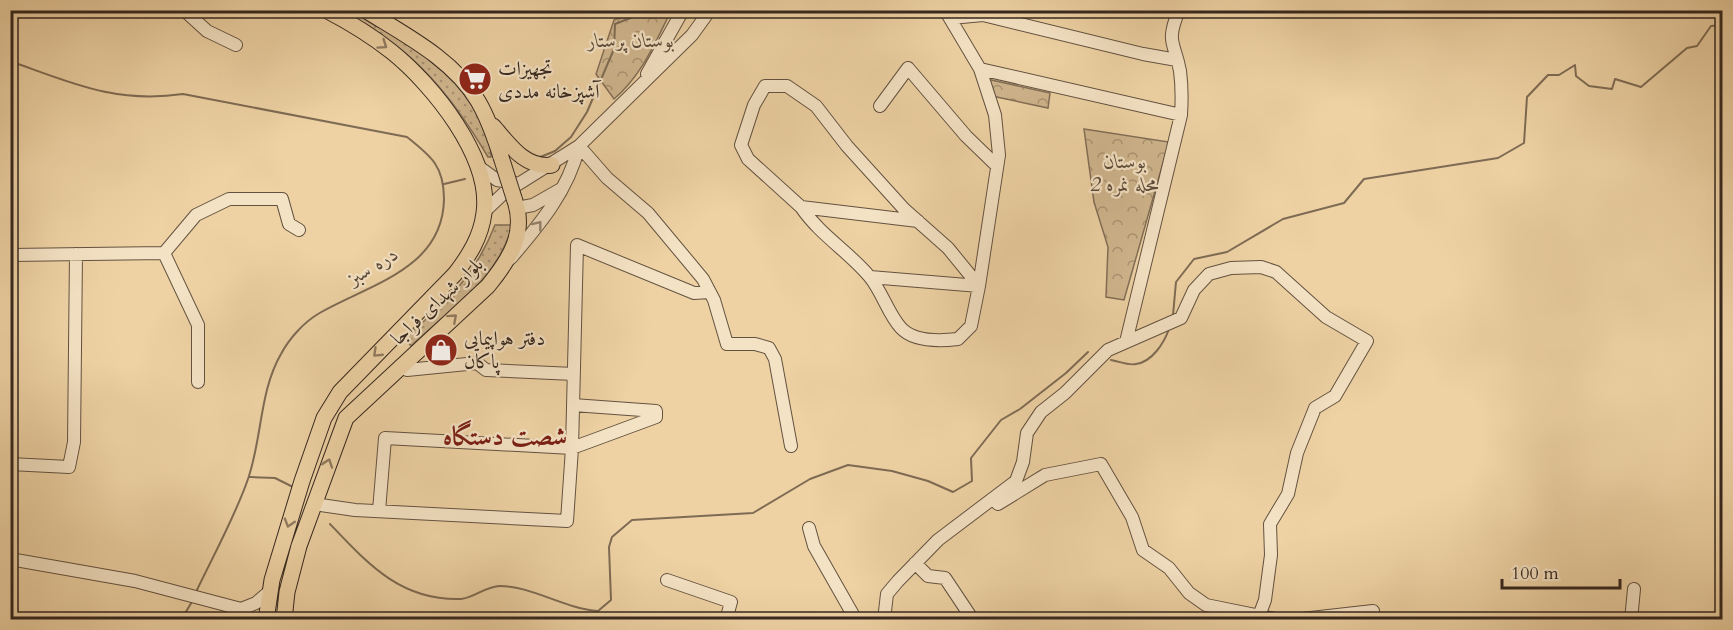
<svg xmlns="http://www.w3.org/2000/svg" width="1733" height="630" font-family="Cardo,Amiri,serif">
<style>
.grass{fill:url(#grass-dots);stroke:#826e56;stroke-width:1.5}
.forest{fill:url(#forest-crowns);stroke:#826e56;stroke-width:1.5}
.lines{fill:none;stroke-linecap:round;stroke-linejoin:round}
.stream{stroke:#7e6b54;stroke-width:2}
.minor-casing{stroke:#635240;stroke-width:14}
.major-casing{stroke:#35271f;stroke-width:17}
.minor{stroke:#f4e2c4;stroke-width:12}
.major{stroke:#eed2a4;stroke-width:15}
.major-bridge-casing{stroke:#35271f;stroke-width:17;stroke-linecap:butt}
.major-bridge{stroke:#eed2a4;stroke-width:15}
.oneway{stroke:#927c62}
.oneway2{stroke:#948472}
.labels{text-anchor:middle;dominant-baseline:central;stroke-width:4.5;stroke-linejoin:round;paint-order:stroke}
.park-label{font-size:20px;font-style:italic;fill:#5c4a3a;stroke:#f4e2c4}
.poi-label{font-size:20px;fill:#35271f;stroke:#f4e2c4;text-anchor:start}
.street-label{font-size:20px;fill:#35271f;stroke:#f4e2c4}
.water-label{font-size:21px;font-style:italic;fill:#5a4939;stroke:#f4e2c4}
.district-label{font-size:26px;font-weight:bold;fill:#7a1f14;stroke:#f4e2c4}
</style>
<defs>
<pattern id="grass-dots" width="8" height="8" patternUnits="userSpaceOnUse" patternTransform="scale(1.5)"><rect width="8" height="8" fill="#cfb58d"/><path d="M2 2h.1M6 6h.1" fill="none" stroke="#a99373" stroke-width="1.8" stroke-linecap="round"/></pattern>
<pattern id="forest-crowns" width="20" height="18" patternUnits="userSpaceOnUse" patternTransform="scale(1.5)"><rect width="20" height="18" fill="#cfb58d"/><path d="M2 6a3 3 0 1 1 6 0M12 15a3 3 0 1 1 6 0" fill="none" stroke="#a99373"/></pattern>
</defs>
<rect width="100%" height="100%" fill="#eed2a4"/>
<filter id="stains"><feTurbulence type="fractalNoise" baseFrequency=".00333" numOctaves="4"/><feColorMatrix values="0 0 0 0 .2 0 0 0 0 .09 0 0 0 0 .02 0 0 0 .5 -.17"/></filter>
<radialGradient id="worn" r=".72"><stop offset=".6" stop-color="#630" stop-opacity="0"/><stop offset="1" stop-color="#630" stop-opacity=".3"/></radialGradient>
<path class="grass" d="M351 11C403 37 492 90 491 157H488C450 93 415 51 348 15Z
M495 225H512C499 279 449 310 411 346L405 338C447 301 474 278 495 225Z"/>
<path class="forest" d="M636 11H671C655 43 642 75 614 99L596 74 614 20Z
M987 79 1050 93 1048 108 992 96Z
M1084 129 1169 142 1124 300 1106 297 1108 247 1094 202Z"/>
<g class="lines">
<path class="stream" d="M10 61C72 83 116 104 183 94L407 137C431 156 444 166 444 199 443 270 367 285 318 314 303 323 289 339 281 354 260 390 262 436 249 476 237 513 213 556 196 592
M538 158 555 151 571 137 587 112 614 49 615 24 651 10
M444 184 465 179
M1173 315 1176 282 1194 259 1227 252 1283 219 1344 203 1364 179 1498 158 1524 143 1527 97 1548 75H1559L1575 65 1576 76 1589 86 1612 89 1615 79 1641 87 1687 48 1697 46 1711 26 1722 25
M1111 360C1118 361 1129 366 1136 364 1152 362 1164 343 1169 329
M250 477 275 478 293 487
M330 524C368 564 401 601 461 599 474 598 486 586 500 586 532 586 565 609 598 611L611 600 609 547 612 537 632 520 753 513 810 479 848 465 892 471 928 481 953 492 972 481 971 458 1001 420 1020 409 1066 373 1088 352
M181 620 193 600"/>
<defs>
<path id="minor" d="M184 10 207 31 236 45
M945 10 980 69 995 115 999 155 979 286
M983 15 1143 54 1177 60
M951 18 983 15 986 10
M980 69 1181 115
M647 74 683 10
M880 106 908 68 966 136 997 166
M579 146 607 178 648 213 703 279 714 300 727 344H755L769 348 775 359 791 446
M479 167 497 180 515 183
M801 207C820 235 848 251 869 276 882 291 888 314 901 328 914 342 941 341 958 339L971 326 979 286 870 277
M517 208 533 205 561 189
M484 212 504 193 579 146 692 35 710 10
M918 221 801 207 748 159 741 145 754 105 765 86H787L816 106 847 146 904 209 948 248 979 286
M10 255 164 253
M511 258C540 224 568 191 579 146
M1126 342 1181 115C1182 100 1182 86 1180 71 1175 42 1165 44 1179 10
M400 366 407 370 477 363 486 370 574 374
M198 382V325L164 253 196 215 229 199H282L289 224 299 230
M10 464 69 467 74 442 76 254
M314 504 355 510 567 521 572 448 577 245 694 293 709 292
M998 504 1045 475 1101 464 1132 517 1143 550 1169 568 1189 593 1206 605 1280 620
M379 511 385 438 572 448 656 417V411L573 405
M809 528 814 546 856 620
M10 559 135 581 241 609
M915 563 928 576 945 578 973 620
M667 580 731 602 726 620
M252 620 241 609 256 603 270 591
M884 620 887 594 898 581 938 540 1016 481 1023 462 1027 433 1041 412 1065 393 1108 350 1181 318 1194 290 1209 274 1231 268 1261 267 1276 272 1326 317 1367 341 1335 396 1315 408 1297 453 1288 494 1270 524 1271 555 1265 600 1259 616
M1293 620 1373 611
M1631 620 1634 589"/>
<path id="major" d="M365 10C405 35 453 59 478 101 488 118 495 138 501 157
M493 126C509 144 525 169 552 165
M266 620 272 580 302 481 324 418 340 392 455 274C469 256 481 237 484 213 492 158 433 85 392 52 372 36 349 22 326 10
M284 620 287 592 299 546 346 418 488 286C510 259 527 233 514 198"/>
</defs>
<use href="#minor" class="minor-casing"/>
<use href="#major" class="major-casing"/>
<use href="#minor" class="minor"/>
<use href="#major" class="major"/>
<defs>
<path id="major-bridge" d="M501 157 514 198"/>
</defs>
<use href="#major-bridge" class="major-bridge-casing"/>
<use href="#major-bridge" class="major-bridge"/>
</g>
<defs><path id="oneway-chevron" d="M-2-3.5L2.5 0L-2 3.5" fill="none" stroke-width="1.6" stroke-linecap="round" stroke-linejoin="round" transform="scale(1.5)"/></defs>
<g class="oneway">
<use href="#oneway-chevron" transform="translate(383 45) rotate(35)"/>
<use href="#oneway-chevron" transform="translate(453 318) rotate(-42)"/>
<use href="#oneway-chevron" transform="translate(377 353) rotate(136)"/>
<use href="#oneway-chevron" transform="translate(328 463) rotate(-71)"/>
<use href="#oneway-chevron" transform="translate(289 523) rotate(107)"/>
</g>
<use class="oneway2" href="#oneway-chevron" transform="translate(538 225) rotate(-52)"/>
<defs>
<symbol id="supermarket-disc" viewBox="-11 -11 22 22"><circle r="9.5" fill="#8f2418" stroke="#f4e2c4"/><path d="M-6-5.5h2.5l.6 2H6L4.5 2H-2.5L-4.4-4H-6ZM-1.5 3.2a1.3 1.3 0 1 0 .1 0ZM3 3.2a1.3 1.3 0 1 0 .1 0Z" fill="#fff"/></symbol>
<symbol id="shop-disc" viewBox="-11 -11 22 22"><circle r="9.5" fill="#8f2418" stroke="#f4e2c4"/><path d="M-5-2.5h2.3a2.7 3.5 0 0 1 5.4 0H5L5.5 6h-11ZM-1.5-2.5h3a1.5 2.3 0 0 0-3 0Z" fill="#fff"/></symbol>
</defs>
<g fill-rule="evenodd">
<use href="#supermarket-disc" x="456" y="60" width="38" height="38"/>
<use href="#shop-disc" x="422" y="331" width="38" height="38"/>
</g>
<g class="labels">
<g class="park-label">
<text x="631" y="40">بوستان پرستار</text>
<text x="1125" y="161">بوستان<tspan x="1125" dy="23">محله نمره 2</tspan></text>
</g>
<g class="poi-label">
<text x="498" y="68">تجهیزات<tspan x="498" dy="23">آشپزخانه مددی</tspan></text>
<text x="464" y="338">دفتر هواپیمایی<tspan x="464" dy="23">پاکان</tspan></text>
</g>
<g class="street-label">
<text transform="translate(437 301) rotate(-43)">بلوار شهدای فراجا</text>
</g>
<g class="water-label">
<text transform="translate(373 266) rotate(-31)">دره سبز</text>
</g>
<g class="district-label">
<text x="505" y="436">شصت دستگاه</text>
</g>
</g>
<rect width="1733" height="630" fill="none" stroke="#eed2a4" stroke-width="36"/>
<rect x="12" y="12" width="1709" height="606" fill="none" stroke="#35271f" stroke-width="3"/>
<rect x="18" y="18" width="1697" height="594" fill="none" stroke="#35271f" stroke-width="1.5"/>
<path d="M1502 579v9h118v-9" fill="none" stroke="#35271f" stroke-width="3"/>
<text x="1511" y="579" font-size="18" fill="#35271f" stroke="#f4e2c4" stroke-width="4.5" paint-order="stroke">100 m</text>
<rect width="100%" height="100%" filter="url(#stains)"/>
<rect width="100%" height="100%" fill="url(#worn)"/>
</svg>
